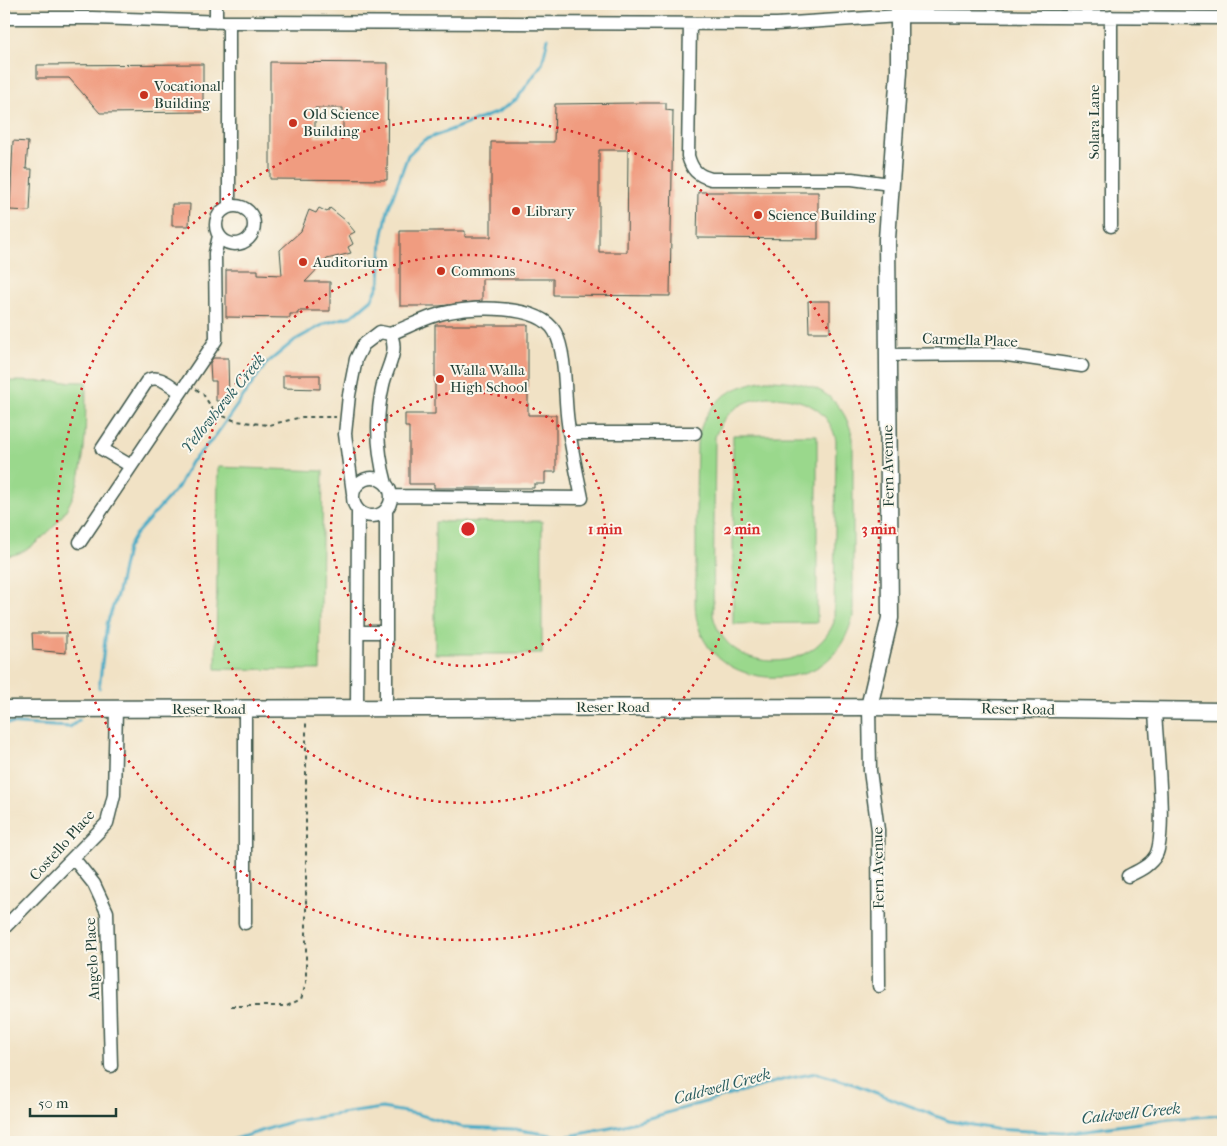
<svg xmlns="http://www.w3.org/2000/svg" width="1227" height="1146" font-family="'IM FELL French Canon',serif">
<style>
.green{fill:#9ad88c;stroke:#5c8a60;fill-rule:evenodd}
.lines{fill:none;stroke-linecap:round;stroke-linejoin:round}
.stream{stroke:#46abc6;stroke-width:3}
.building{fill:#f09c80;fill-rule:evenodd}
.minor-casing{stroke:#3e564a;stroke-width:15}
.major-casing{stroke:#3e564a;stroke-width:19}
.path{stroke:#3e564a;stroke-width:2;stroke-dasharray:4 4;stroke-linecap:butt}
.minor{stroke:#fff;stroke-width:12}
.major{stroke:#fff;stroke-width:16}
.ring{fill:none;stroke:#d62828;stroke-width:2.5;stroke-dasharray:2.5 5}
.poi-dot{fill:#c8321e;stroke:#fbf7ec;stroke-width:2}
.labels{text-anchor:middle;dominant-baseline:central;stroke-width:4;stroke-linejoin:round;paint-order:stroke}
.poi-label{font-size:15px;fill:#1f3d34;stroke:#fbf7ec;text-anchor:start}
.street-label{font-size:15px;fill:#1f3d34;stroke:#fbf7ec}
.water-label{font-size:16px;font-style:italic;fill:#2b5e60;stroke:#fbf7ec}
.centre{fill:#d62828;stroke:#fbf7ec;stroke-width:2.5}
.ring-label{font-size:15px;text-anchor:middle;font-weight:bold;fill:#d62828;stroke:#fbf7ec;stroke-width:4;stroke-linejoin:round;paint-order:stroke}
</style>
<rect width="100%" height="100%" fill="#fbf7ec"/>
<filter id="ink" filterUnits="userSpaceOnUse"><feTurbulence type="fractalNoise" baseFrequency=".02" numOctaves="2"/><feDisplacementMap in="SourceGraphic" scale="10" xChannelSelector="R" yChannelSelector="G"/><feConvolveMatrix kernelMatrix="1 2 1 2 8 2 1 2 1" color-interpolation-filters="sRGB"/></filter>
<filter id="wash" filterUnits="userSpaceOnUse"><feTurbulence type="fractalNoise" baseFrequency=".0096" numOctaves="4" result="noise"/><feDisplacementMap in="SourceGraphic" scale="20" xChannelSelector="R" yChannelSelector="G"/><feGaussianBlur stdDeviation="1.12" result="paint"/><feColorMatrix in="noise" values="0 0 0 0 0 0 0 0 0 0 0 0 0 0 0 0 0 1.4 0 .05"/><feComposite in="paint" operator="in"/></filter>
<g filter="url(#wash)">
<rect width="100%" height="100%" fill="#f1e2c5"/>
<path class="green" d="M918 4H1223V9L918 7Z
M766 380C810 380 842 392 853 438V616C846 644 829 667 800 674 760 685 710 669 698 625 693 608 696 587 696 569 696 527 696 485 697 443 704 403 728 387 766 380ZM768 397C799 397 828 406 836 440L834 622C812 676 726 674 713 615L715 437C724 412 742 400 768 397Z
M4 381 86 382C85 437 90 496 44 536 32 547 20 556 4 556Z
M733 435H817V623L733 624Z
M218 467 323 471 320 670 216 669Z
M542 521V654H435V522Z"/>
<g class="lines">
<path class="stream" d="M99 688 107 624 118 592 127 549 135 535 178 487 191 462 214 438 266 364 295 340 326 323 352 316 372 299 380 282 382 239 388 210 408 155 424 140 498 112 517 99 542 64 548 38
M4 723 70 727 79 720
M226 1142 293 1121 382 1108 417 1114 462 1127 513 1129 564 1137 621 1126 786 1079 816 1073 856 1085 949 1121 995 1129 1064 1133 1169 1119 1223 1115"/>
</g>
<g id="blocks">
<path class="building" d="M270 62 388 63 387 180 270 179ZM315 108H343V137H315Z
M203 64V112L100 113 69 78H37V65Z
M635 103H666V110L673 111 670 296 553 295V279H482V301L439 306H400V231H465V237H491V142H554L555 104ZM599 150H628L627 252H599Z
M13 141 28 142 26 169H32L30 211 10 210Z
M698 192H818V239L697 238Z
M172 204H190L189 226H172Z
M319 208 327 212 330 208 345 220 355 232 349 235 353 244 348 247 351 253 327 259 305 282H330V311H298V314H290V318L226 317V270H258V274L282 275 280 250 301 231 309 210 316 213Z
M808 301H830V332H809Z
M435 325H528V415H556V472H545V484H534V488H434V484H409V427H405V414H435Z
M213 358H228L229 401H216V381H211L210 363Z
M283 375H320V389L283 388Z
M32 633H66V653L33 650Z"/>
</g>
</g>
<g filter="url(#ink)">
<use href="#blocks" fill-opacity="0" stroke="#3e564a" stroke-width="1"/>
<g class="lines">
<defs>
<path id="minor" d="M1111 17V226
M4 18H92L229 22 777 24 899 16 1223 18
M216 22V4
M690 24 688 156C692 170 697 175 711 179H852L890 184
M216 225a19 19 0 1 1 38 0a19 19 0 1 1-38 0Z
M229 207V22
M390 334C408 327 426 317 444 313 472 307 539 303 555 332 567 354 564 398 568 423 571 448 577 473 582 498L391 496
M887 355 1000 354 1082 366
M569 433H695
M131 466 102 449 147 381C158 373 171 386 180 392
M353 497a19 19 0 1 1 38 0a19 19 0 1 1-38 0Z
M353 493 345 434 349 395 356 359 363 345 380 332 390 334C400 350 386 369 383 385 375 419 377 451 386 484
M80 542 216 340 215 253 219 236
M358 632H386
M869 707 870 771 878 830 879 986
M245 709V923
M357 709 358 511
M386 709V510
M74 859 94 884 107 912 111 1066
M1128 876C1138 871 1150 866 1156 855 1167 834 1156 739 1155 711
M4 928 107 823 114 795 116 709"/>
<path id="major" d="M869 707 890 618 887 239 899 71V4
M4 709 869 707 1223 711"/>
</defs>
<use href="#minor" class="minor-casing"/>
<use href="#major" class="major-casing"/>
<path class="path" d="M196 389 203 394 215 413 236 421 269 425 302 417H336
M231 1006H287L301 999 306 984V723"/>
<use href="#minor" class="minor"/>
<use href="#major" class="major"/>
</g>
</g>
<g class="ring">
<circle cx="468" cy="529" r="137"/>
<circle cx="468" cy="529" r="274"/>
<circle cx="468" cy="529" r="411"/>
</g>
<g class="poi-dot">
<circle cx="144" cy="95" r="5"/>
<circle cx="293" cy="123" r="5"/>
<circle cx="516" cy="211" r="5"/>
<circle cx="758" cy="215" r="5"/>
<circle cx="303" cy="262" r="5"/>
<circle cx="441" cy="271" r="5"/>
<circle cx="440" cy="379" r="5"/>
</g>
<g class="labels">
<g class="poi-label">
<text x="154" y="86">Vocational<tspan x="154" dy="17">Building</tspan></text>
<text x="303" y="114">Old Science<tspan x="303" dy="17">Building</tspan></text>
<text x="526" y="211">Library</text>
<text x="768" y="215">Science Building</text>
<text x="313" y="262">Auditorium</text>
<text x="451" y="271">Commons</text>
<text x="450" y="370">Walla Walla<tspan x="450" dy="17">High School</tspan></text>
</g>
<g class="street-label">
<text transform="translate(1094 122) rotate(-90)">Solara Lane</text>
<text transform="translate(970 340) rotate(2)">Carmella Place</text>
<text transform="translate(888 466) rotate(-91)">Fern Avenue</text>
<text x="613" y="707">Reser Road</text>
<text x="209" y="709">Reser Road</text>
<text transform="translate(1018 709) rotate(1)">Reser Road</text>
<text transform="translate(62 845) rotate(-48)">Costello Place</text>
<text transform="translate(878 868) rotate(-91)">Fern Avenue</text>
<text transform="translate(92 959) rotate(-93)">Angelo Place</text>
</g>
<g class="water-label">
<text transform="translate(223 403) rotate(-51)">Yellowhawk Creek</text>
<text transform="translate(722 1086) rotate(-15)">Caldwell Creek</text>
<text transform="translate(1131 1113) rotate(-6)">Caldwell Creek</text>
</g>
</g>
<circle cx="468" cy="529" r="8" class="centre"/>
<g class="ring-label">
<text x="605" y="534">1 min</text>
<text x="742" y="534">2 min</text>
<text x="879" y="534">3 min</text>
</g>
<rect width="1227" height="1146" fill="none" stroke="#fbf7ec" stroke-width="20"/>
<path d="M30 1108v8h86v-8" fill="none" stroke="#1f3d34" stroke-width="2.5"/>
<text x="38" y="1108" font-size="15" fill="#1f3d34" stroke="#fbf7ec" stroke-width="4" paint-order="stroke">50 m</text>
</svg>
